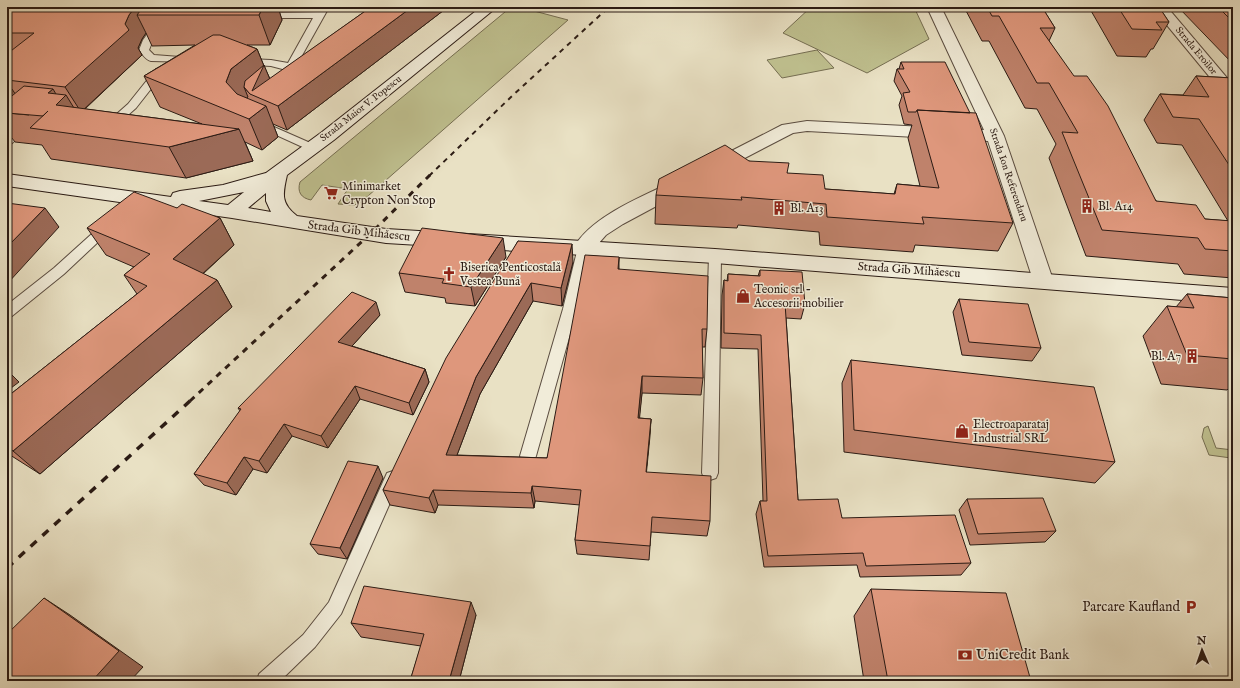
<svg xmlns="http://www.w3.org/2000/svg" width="1240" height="688" font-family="'IM FELL English',serif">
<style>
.green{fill:#bfc08f;stroke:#756e52}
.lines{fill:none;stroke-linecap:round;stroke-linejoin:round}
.service-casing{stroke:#5a4c40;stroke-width:2}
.minor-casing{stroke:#5a4c40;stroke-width:2}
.secondary-casing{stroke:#2b1b14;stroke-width:2}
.service{fill:#f1ecd9;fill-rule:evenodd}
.minor{fill:#f1ecd9;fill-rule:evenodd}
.secondary{fill:#f1ecd9;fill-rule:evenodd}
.rail-far2{stroke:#2b1b14;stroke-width:2;stroke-dasharray:5 5;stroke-linecap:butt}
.rail-far1{stroke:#2b1b14;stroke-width:3;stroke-dasharray:6 6;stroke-linecap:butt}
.rail{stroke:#2b1b14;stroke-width:3.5;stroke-dasharray:8 8;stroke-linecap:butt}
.wall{fill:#bf826b;stroke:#2b1b14;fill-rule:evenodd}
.shaded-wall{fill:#9b6a57;stroke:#2b1b14}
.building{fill:#de977c;stroke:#2b1b14}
.labels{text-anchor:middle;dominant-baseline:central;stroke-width:3;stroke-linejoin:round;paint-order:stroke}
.far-street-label{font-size:10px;fill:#2b1b14;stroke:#f1ecd9}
.poi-label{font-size:12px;fill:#2b1b14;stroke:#f1ecd9;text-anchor:start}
.street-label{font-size:12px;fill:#2b1b14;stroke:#f1ecd9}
.near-poi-label{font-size:14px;fill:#2b1b14;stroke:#f1ecd9;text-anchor:end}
</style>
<rect width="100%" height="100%" fill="#e9e1c4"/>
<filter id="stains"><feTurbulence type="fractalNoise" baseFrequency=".005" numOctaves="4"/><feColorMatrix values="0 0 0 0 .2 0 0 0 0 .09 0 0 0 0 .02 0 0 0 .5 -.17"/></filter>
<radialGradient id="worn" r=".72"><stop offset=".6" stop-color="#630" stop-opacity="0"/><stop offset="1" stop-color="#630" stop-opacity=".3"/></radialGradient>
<path class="green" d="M511 7H519L568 20 360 203 354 205 338 204 348 189 322 185 311 200C301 198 297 192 300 182Z
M811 7H914L929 39 867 73 783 33Z
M817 50 834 68 782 78 767 60Z
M1208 426 1216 448 1233 450V461L1231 458 1209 455 1202 437 1204 428Z"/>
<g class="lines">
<defs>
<path id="service" d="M320 7H326L328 9 300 59H307L308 61 307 63 290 71 271 66 240 64 239 62 240 60 244 59 271 60 288 63 313 18H262L259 17 257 15 259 13 317 12Z
M159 21 164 24 153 40 149 50 154 55 193 58 194 60 193 62 151 61C146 60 142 54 139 50L143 40 156 22Z
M160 68 165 71 136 108 119 123H111L110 121 111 119 128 104 156 69Z
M258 120 315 145 317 147 315 149H307L254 125 253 123Z
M26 122 31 125 30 127 11 144 7 145V136L22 123Z
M109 221 113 222 115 225 113 228 64 274 12 316 7 317V305L54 268 105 222Z
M584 243 588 244 590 247 577 309 536 456 534 461 528 463 522 461 520 456 563 309 578 247 580 244Z
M715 251 720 253 721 256 718 473 716 478 710 480 704 478 702 473 709 256 710 253Z
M393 471 399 473 401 478 341 614 315 647 280 681H257L259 674 303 635 329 602 387 473Z"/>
<path id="minor" d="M927 7H941L1004 136 1053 280 1050 285 1043 287 1036 285 1033 280 988 141 807 131 793 133 718 172 712 174 706 172 703 168 706 164 782 125 807 121 984 130Z
M1152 7H1167L1233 85V100L1227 98Z
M683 178 690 180 692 184 690 188 623 224 606 235 591 252 584 254 577 252 574 247C593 215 644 196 676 180Z"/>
<path id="secondary" d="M481 7H497L334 140 287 175C283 193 280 203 297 216L386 229 715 249 1233 288V304L715 263 386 243 232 218 7 186V174L171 197 173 193 180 191 223 185 266 173 322 132ZM244 192 228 205 199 201ZM266 193V201L271 212 248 208Z"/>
</defs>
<use href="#service" class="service-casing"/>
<use href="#minor" class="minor-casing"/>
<use href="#secondary" class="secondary-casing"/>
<use href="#service" class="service"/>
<use href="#minor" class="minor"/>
<use href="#secondary" class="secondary"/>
<path class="rail-far2" d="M429 176 511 97 609 7"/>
<path class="rail-far1" d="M190 401 370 234 430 175"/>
<path class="rail" d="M7 568 191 400"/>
</g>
<path class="wall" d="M7 7H288L287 11H279L282 20 270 45H247L257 49 264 66 270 79 371 7H448L287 130 273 124 278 137 262 150 245 142 253 161 186 178 51 159 42 145 15 142 8 133 7 134ZM146 33 152 46 195 45 144 76 160 107 202 124 85 109 142 55 138 48 142 39Z
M964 7H1159L1169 22 1153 49H1151L1146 57 1117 56 1090 9H1043L1055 28 1049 41 1156 201 1205 219 1228 221 1182 145 1157 143 1144 120 1160 94 1183 95 1196 76 1233 78V278L1184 274 1178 264 1086 256 1049 158 1056 144 1037 109 1025 108 989 41H982Z
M1178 7H1233V64Z
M901 62 1013 223 998 251 915 245 913 252 820 245 819 232 738 225 737 228 655 224 656 195 749 161 787 173 825 189 894 194 897 184 920 186 908 138 912 125 904 124 899 105 902 96 894 81 897 69H899Z
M177 208 220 218 234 245 203 274 217 280 232 307 40 474 7 453V397L137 294 124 275 134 267 106 255 87 228Z
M518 241 573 262 562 306 533 301 480 394 457 455 547 458 619 269 707 329 705 347H702L703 378 701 395 642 393 639 418 651 419 646 472 710 521 707 536 651 532 649 560 577 554 575 540 580 505 535 501 534 508 438 505 435 513 390 505 383 490Z
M506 257 475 306 446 303 445 298 405 292 399 273Z
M760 270 805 304 801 319 786 318 798 500 842 518 971 563 961 575 860 577 857 565 764 567 756 514 760 501H763L758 349 721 348 722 295 724 280 727 281 728 274 758 276Z
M1187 294 1233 298V384L1227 390 1161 384 1143 336 1167 306 1176 307Z
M959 299 1041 348 1032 361 962 355 953 312Z
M380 315 352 346 425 369 429 382 413 415 360 399 328 448 292 436 267 473 253 469 236 495 204 485 194 474 240 411 238 408Z
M851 360 1115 462 1095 483 844 452 842 383Z
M383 478 347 559 318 554 310 544Z
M967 499 1056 531 1045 542 970 545 959 510Z
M871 589 1031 681H864L854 616Z
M476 615 459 681H410L421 646 361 637 351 623Z"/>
<path class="shaded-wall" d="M135 7H150L137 15 146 33 142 39 138 48 142 55 81 112 65 87 125 24 129 15Z
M263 7H278L282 20 270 45 259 15Z
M285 7H288L287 11Z
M412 7H448L287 130 278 106Z
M257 49 264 66V65L274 89 250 94 244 87 248 97 244 100 240 113 226 82 231 69Z
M12 89 29 115 7 113V94Z
M53 89 60 101 66 95 85 126 76 135 48 93Z
M266 106 278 137 262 150 249 119Z
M239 129 253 161 186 178 169 147Z
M45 208 59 227 7 284V247Z
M220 218 234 245 189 286 173 259Z
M503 238 506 257 475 306 471 287Z
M572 244 573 262 562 306 561 288Z
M619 257V275L618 269Z
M217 280 232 307 40 474 13 451Z
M531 283 533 301 480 394 451 471 446 455 476 377Z
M376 302 380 315 344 355 338 342Z
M425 369 429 382 413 415 409 403Z
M7 370 19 382 7 391Z
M642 376V393L638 434V418Z
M355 386 360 399 328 448 321 436Z
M651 419 650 436 645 487 646 472Z
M284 424 292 436 267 473 259 461Z
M244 457 253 469 236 495 227 483Z
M378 466 383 478 347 559 340 548Z
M532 486 535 501 534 508 531 493Z
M433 490 438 505 435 513 429 498Z
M44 598 70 615 143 667 130 681H92Z
M471 602 476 615 459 681H449Z"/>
<path class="building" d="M7 7H135L129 15 125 24 129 30 65 87 7 80V54L34 33H7Z
M143 7H263L259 15H137Z
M371 7H412L278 106 250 94 244 87 245 81 264 65 252 91Z
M987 7H1042L1055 28H1040L1074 76H1087L1108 106 1156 201 1196 205 1205 219 1233 221V251L1205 249 1198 238 1102 230 1062 132 1078 133 1049 83H1037L999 16H992Z
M1118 7H1159L1169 22H1156L1162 30 1132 29Z
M1218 7H1233V22Z
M213 35H220L257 49 231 69 226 82 237 94 266 106 249 119 144 76Z
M901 62H945L970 113 917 110 916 112H908L903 93 910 92 897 69H904Z
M1196 76 1233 78V171L1199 119 1173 117 1160 94 1209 97Z
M24 86 53 89 48 93 66 95 56 105 239 129 169 147 30 128 48 111 43 116 7 113V100Z
M7 89H12L7 94Z
M917 110 976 113 1013 223 922 217 924 224 827 217 826 204 741 197 742 200 656 195 659 179 725 145 749 161 789 163 787 173 823 175 825 189 895 194 897 184 939 188Z
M134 192 177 208 182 204 220 218 173 259 217 280 13 451 7 447V397L147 286 124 275 150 254 87 228Z
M7 203 45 208 7 247Z
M422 228 503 238 471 287 442 283 444 279 399 273Z
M518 241 572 244 561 288 531 283 476 377 446 455 547 458 585 255 619 257 618 269 708 276 707 329H702L703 378 642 376 638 418 651 419 646 472 711 476 710 521 652 517 650 546 575 540 581 490 532 486 531 493 433 490 429 498 383 490 446 358Z
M760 270 802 272 805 304 785 303 798 500 838 499 842 518 955 515 971 563 866 566 863 553 768 556 760 501H767L761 335 724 333V280L728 281V274L760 276Z
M352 292 376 302 338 342 425 369 409 403 355 386 321 436 284 424 259 461 244 457 227 483 194 474 241 409 238 408Z
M1187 294 1233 298V359L1187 355 1167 306 1194 308Z
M959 299 1028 304 1041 348 969 342Z
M851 360 1094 387 1115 462 854 430Z
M348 461 378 466 340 548 310 544Z
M1043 498 1056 531 978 534 967 499Z
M364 586 471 602 449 681H410L424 634 351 623Z
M871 589 1006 593 1031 681H888Z
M44 598 119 651 92 681H7V634Z"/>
<defs>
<symbol id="supermarket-bare" viewBox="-9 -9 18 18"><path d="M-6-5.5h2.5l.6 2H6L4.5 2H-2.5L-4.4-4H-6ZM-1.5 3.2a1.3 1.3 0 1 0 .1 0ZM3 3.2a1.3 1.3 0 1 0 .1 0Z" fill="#8f2418" stroke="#f1ecd9" stroke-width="2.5" paint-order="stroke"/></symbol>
<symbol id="building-bare" viewBox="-9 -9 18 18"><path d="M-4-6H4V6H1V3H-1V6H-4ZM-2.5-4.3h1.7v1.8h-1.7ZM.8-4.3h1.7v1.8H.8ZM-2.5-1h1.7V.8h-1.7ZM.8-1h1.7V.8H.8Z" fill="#8f2418" stroke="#f1ecd9" stroke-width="2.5" paint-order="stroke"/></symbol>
<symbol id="church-bare" viewBox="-9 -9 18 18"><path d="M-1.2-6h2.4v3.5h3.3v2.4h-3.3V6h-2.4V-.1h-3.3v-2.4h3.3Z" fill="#8f2418" stroke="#f1ecd9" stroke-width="2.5" paint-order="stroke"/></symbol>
<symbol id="shop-bare" viewBox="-9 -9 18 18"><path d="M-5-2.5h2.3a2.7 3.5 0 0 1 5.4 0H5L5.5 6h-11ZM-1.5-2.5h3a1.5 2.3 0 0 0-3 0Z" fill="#8f2418" stroke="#f1ecd9" stroke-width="2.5" paint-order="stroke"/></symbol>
<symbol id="parking-bare" viewBox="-9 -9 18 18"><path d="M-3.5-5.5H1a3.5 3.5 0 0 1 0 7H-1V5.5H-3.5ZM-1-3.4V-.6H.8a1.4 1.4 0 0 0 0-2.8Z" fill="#8f2418" stroke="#f1ecd9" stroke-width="2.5" paint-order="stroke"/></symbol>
<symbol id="bank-bare" viewBox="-9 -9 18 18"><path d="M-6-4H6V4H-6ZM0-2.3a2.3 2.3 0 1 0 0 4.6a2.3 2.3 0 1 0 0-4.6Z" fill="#8f2418" stroke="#f1ecd9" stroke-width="2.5" paint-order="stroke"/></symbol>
</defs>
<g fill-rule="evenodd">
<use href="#supermarket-bare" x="321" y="183" width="20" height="20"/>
<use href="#building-bare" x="1077" y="196" width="20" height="20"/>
<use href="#building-bare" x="769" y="198" width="20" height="20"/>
<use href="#church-bare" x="439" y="264" width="20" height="20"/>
<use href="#shop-bare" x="733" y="286" width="20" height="20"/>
<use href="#building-bare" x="1182" y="346" width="20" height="20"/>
<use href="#shop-bare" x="952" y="421" width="20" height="20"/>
<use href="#parking-bare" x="1181" y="597" width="20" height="20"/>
<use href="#bank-bare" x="955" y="645" width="20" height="20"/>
</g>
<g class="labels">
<g class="far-street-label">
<text transform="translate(1196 51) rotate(50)">Strada Eroilor</text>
<text transform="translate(361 109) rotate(-38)">Strada Maior V. Popescu</text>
<text transform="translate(1008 175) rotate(71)">Strada Ion Referendaru</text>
</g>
<g class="poi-label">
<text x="342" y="186">Minimarket<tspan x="342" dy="14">Crypton Non Stop</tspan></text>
<text x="1098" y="206">Bl. A14</text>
<text x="790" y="208">Bl. A13</text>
<text x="460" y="267">Biserica Penticostală<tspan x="460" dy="14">Vestea Bună</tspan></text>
<text x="754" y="289">Teonic srl -<tspan x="754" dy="14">Accesorii mobilier</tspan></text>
<text x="1181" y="356" text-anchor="end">Bl. A7</text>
<text x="973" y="424">Electroaparataj<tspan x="973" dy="14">Industrial SRL</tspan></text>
</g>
<g class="street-label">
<text transform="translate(359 231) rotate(7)">Strada Gib Mihăescu</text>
<text transform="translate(909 270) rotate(4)">Strada Gib Mihăescu</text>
</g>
<g class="near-poi-label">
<text x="1180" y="607">Parcare Kaufland</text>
<text x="976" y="655" text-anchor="start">UniCredit Bank</text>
</g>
</g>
<rect width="1240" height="688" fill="none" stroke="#e9e1c4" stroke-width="24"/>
<rect x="8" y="8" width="1224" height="672" fill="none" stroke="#2b1b14" stroke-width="2"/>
<rect x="12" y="12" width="1216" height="664" fill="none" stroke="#2b1b14"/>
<g transform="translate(1202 650) rotate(358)" stroke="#f1ecd9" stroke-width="3" paint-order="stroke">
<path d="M0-3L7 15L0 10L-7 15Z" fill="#2b1b14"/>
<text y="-6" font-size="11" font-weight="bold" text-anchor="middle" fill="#2b1b14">N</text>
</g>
<rect width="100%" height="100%" filter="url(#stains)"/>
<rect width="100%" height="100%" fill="url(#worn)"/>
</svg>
